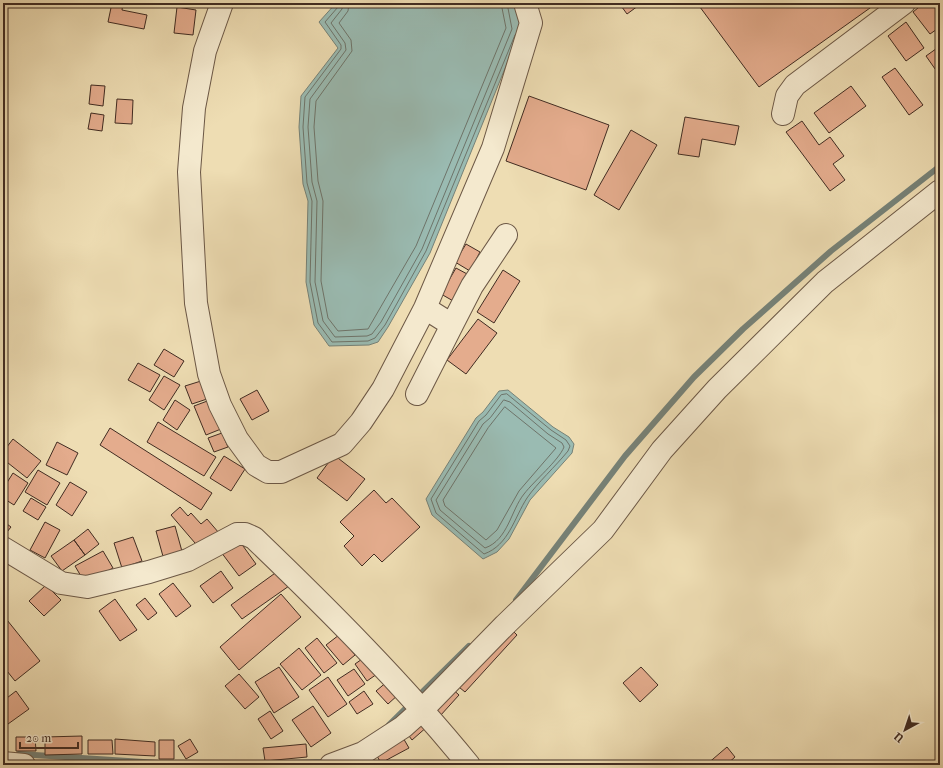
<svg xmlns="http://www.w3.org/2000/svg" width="943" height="768" font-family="'IM FELL French Canon',serif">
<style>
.water{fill:#9abbb2;stroke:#768278}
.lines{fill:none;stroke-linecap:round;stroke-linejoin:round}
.shore{stroke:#6e746a;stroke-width:1}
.stream{stroke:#768278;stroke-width:6}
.building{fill:#e4ac8d;stroke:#412c22}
.minor-casing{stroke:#6c5846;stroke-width:24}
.minor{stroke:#f4e9ce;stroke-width:22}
</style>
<rect width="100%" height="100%" fill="#eeddb3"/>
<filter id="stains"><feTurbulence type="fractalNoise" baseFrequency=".005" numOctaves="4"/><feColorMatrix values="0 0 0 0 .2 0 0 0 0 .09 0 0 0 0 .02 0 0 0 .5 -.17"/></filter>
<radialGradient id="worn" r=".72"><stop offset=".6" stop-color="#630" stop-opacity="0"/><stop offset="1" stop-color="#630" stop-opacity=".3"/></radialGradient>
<path class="water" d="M336 3H516L521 29 430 253 388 327 378 342 369 345 329 346 314 325 306 282 308 201 303 184 299 127 301 96 338 48 319 22Z
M508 390 553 427 569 437 574 444 572 453 530 500 509 539 497 552 483 559 432 515 426 499 476 418 483 412 499 391Z"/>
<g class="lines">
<path class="shore" d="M338 3V7L325 22 341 45V49L305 97 303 127 307 183 312 201 310 282 318 323 332 342 368 341 375 338 385 325 426 251 515 35
M343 3 342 9 331 23 345 43 346 50 310 99 308 127 312 182 317 201 315 282 323 321 335 337 367 336 372 334 381 322 422 249 512 29 507 3
M349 3 348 11 339 23 351 40 352 51 316 101 314 127 318 181 323 201 321 281 328 318 338 331 368 329 416 246 506 28 501 3
M507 394 551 430 566 440 570 446 568 451C555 467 538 482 527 498 514 518 509 545 484 554L436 513 431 499 479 421 486 415 501 395Z
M504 400 510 402 548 434 562 443 564 447C559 460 534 481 524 494 511 510 508 540 485 548L440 510 436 500 483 424 490 418Z
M505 407 556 448 519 491 497 530 486 540 445 506 443 500 488 428Z"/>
<path class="stream" d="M516 600 625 456 694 377 743 329 831 251 940 166
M389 725 469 646
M19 754 190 765
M224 765 325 762 328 761"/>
</g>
<path class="building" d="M112 3H123L122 10 147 15 144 29 108 22Z
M619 3H642L627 14Z
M697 3H877L759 87Z
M924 3H940V27L930 34 913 12Z
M177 7 196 10 193 35 174 33Z
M906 22 924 48 906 61 888 36Z
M940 46V76L926 56Z
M895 68 923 105 909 115 882 77Z
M91 85 105 86 103 106 89 104Z
M851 86 866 106 829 133 814 113Z
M529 96 609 125 586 190 506 161Z
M117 99 133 100 132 124 115 123Z
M91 113 104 115 102 131 88 129Z
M685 117 739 126 735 145 702 139 699 157 678 154Z
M802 121 819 145 830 137 844 156 833 164 845 180 830 191 786 132Z
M631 130 657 145 619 210 594 195Z
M466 244 480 252 470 271 455 262Z
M456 268 469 275 455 302 441 294Z
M503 270 520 281 494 323 477 312Z
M478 319 497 333 466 374 447 360Z
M164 349 184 361 174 377 154 365Z
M138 363 160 375 150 392 128 380Z
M164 376 180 385 164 410 149 400Z
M201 381 207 399 192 404 185 386Z
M257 390 269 411 252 420 240 399Z
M175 400 190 410 177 430 163 420Z
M210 400 221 429 206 435 194 406Z
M158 422 216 457 204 476 147 442Z
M110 428 212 493 201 510 100 445Z
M222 433 228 447 214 452 208 438Z
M13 439 41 461 27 478 3 459V452Z
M57 442 78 453 67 475 46 465Z
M334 455 365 479 347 501 317 478Z
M224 456 245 469 231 491 210 478Z
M38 470 60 483 47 505 25 492Z
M13 473 28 483 14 505 3 498V489Z
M70 482 87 492 72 516 56 505Z
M374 490 386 503 392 498 420 527 382 562 374 554 362 566 344 546 354 536 340 522Z
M31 498 46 507 38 520 23 511Z
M180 507 188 516 191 513 201 524 207 519 219 533 201 550 171 515Z
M3 521 11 527 3 537Z
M45 522 60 530 45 558 30 550Z
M175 526 183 555 164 560 156 531Z
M88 529 99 544 85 555 74 540Z
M133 537 142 561 122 568 114 543Z
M238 539 256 564 239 576 221 552Z
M74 540 85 555 62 571 51 556Z
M103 551 113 568 85 583 75 566Z
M221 571 233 588 213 603 200 586Z
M278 571 289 586 242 619 231 605Z
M173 583 191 606 176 617 159 594Z
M46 585 61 600 44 616 29 601Z
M281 594 301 617 239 670 220 647Z
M145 598 157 613 148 620 136 605Z
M115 599 137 630 120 641 99 611Z
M3 615 40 661 15 681 3 666Z
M507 625 517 635 465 692 454 683Z
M339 635 355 655 343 665 326 645Z
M317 638 337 663 324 673 305 648Z
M299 648 321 675 302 690 280 664Z
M365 657 377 674 367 681 355 664Z
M279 667 299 697 274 713 255 682Z
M641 667 658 685 640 702 623 683Z
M354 669 365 684 348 696 337 680Z
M239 674 259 697 245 709 225 686Z
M328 677 347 704 328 717 309 690Z
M388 681 399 694 388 704 376 691Z
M449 686 459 695 440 716 430 708Z
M16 691 29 709 8 724 3 717V701Z
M364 691 373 704 357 714 349 702Z
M313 706 331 733 311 747 292 720Z
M270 711 283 731 271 739 258 719Z
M421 718 428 726 412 740 406 732Z
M82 736V754L45 755V737Z
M402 736 409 748 381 763 374 751Z
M16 737H35L36 751H16Z
M115 739 155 742V756L115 754Z
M190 739 198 752 186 759 178 746Z
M88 740H112L113 754H88Z
M159 740H174V759H159Z
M306 744 307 757 265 761 263 748Z
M727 747 735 757 726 765H706Z"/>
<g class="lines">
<defs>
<path id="minor" d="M222 3 205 51 194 108 189 172 196 303 209 374 220 405 237 439 256 465 268 472H281L342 444 361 422 383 389 425 308 493 148 531 23 525 3
M783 114 787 96 795 85 904 3
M452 325 472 286 506 235
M417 394 452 325 425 308
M3 548 61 583 87 587 149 572 188 560 237 534H245L254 538C329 610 403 684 469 765
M3 763 24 765
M331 765 363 753 403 727 422 710 505 625 603 530 662 450 717 389 825 282 940 191"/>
</defs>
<use href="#minor" class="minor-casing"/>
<use href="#minor" class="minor"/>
</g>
<rect width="943" height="768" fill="none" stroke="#eeddb3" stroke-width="16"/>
<rect x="4" y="4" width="935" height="760" fill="none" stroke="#412c22" stroke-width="2"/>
<rect x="8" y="8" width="927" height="752" fill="none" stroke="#412c22"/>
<g transform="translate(905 730) rotate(220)" stroke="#f4e9ce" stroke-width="3" paint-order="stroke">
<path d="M0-3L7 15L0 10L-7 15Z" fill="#412c22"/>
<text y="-6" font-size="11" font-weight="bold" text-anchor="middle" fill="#412c22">U</text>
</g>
<path d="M20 742v6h58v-6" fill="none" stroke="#412c22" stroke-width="2"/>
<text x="26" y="742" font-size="12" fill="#412c22" stroke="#f4e9ce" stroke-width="3" paint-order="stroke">20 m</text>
<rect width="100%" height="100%" filter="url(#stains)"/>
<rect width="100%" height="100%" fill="url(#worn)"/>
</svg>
